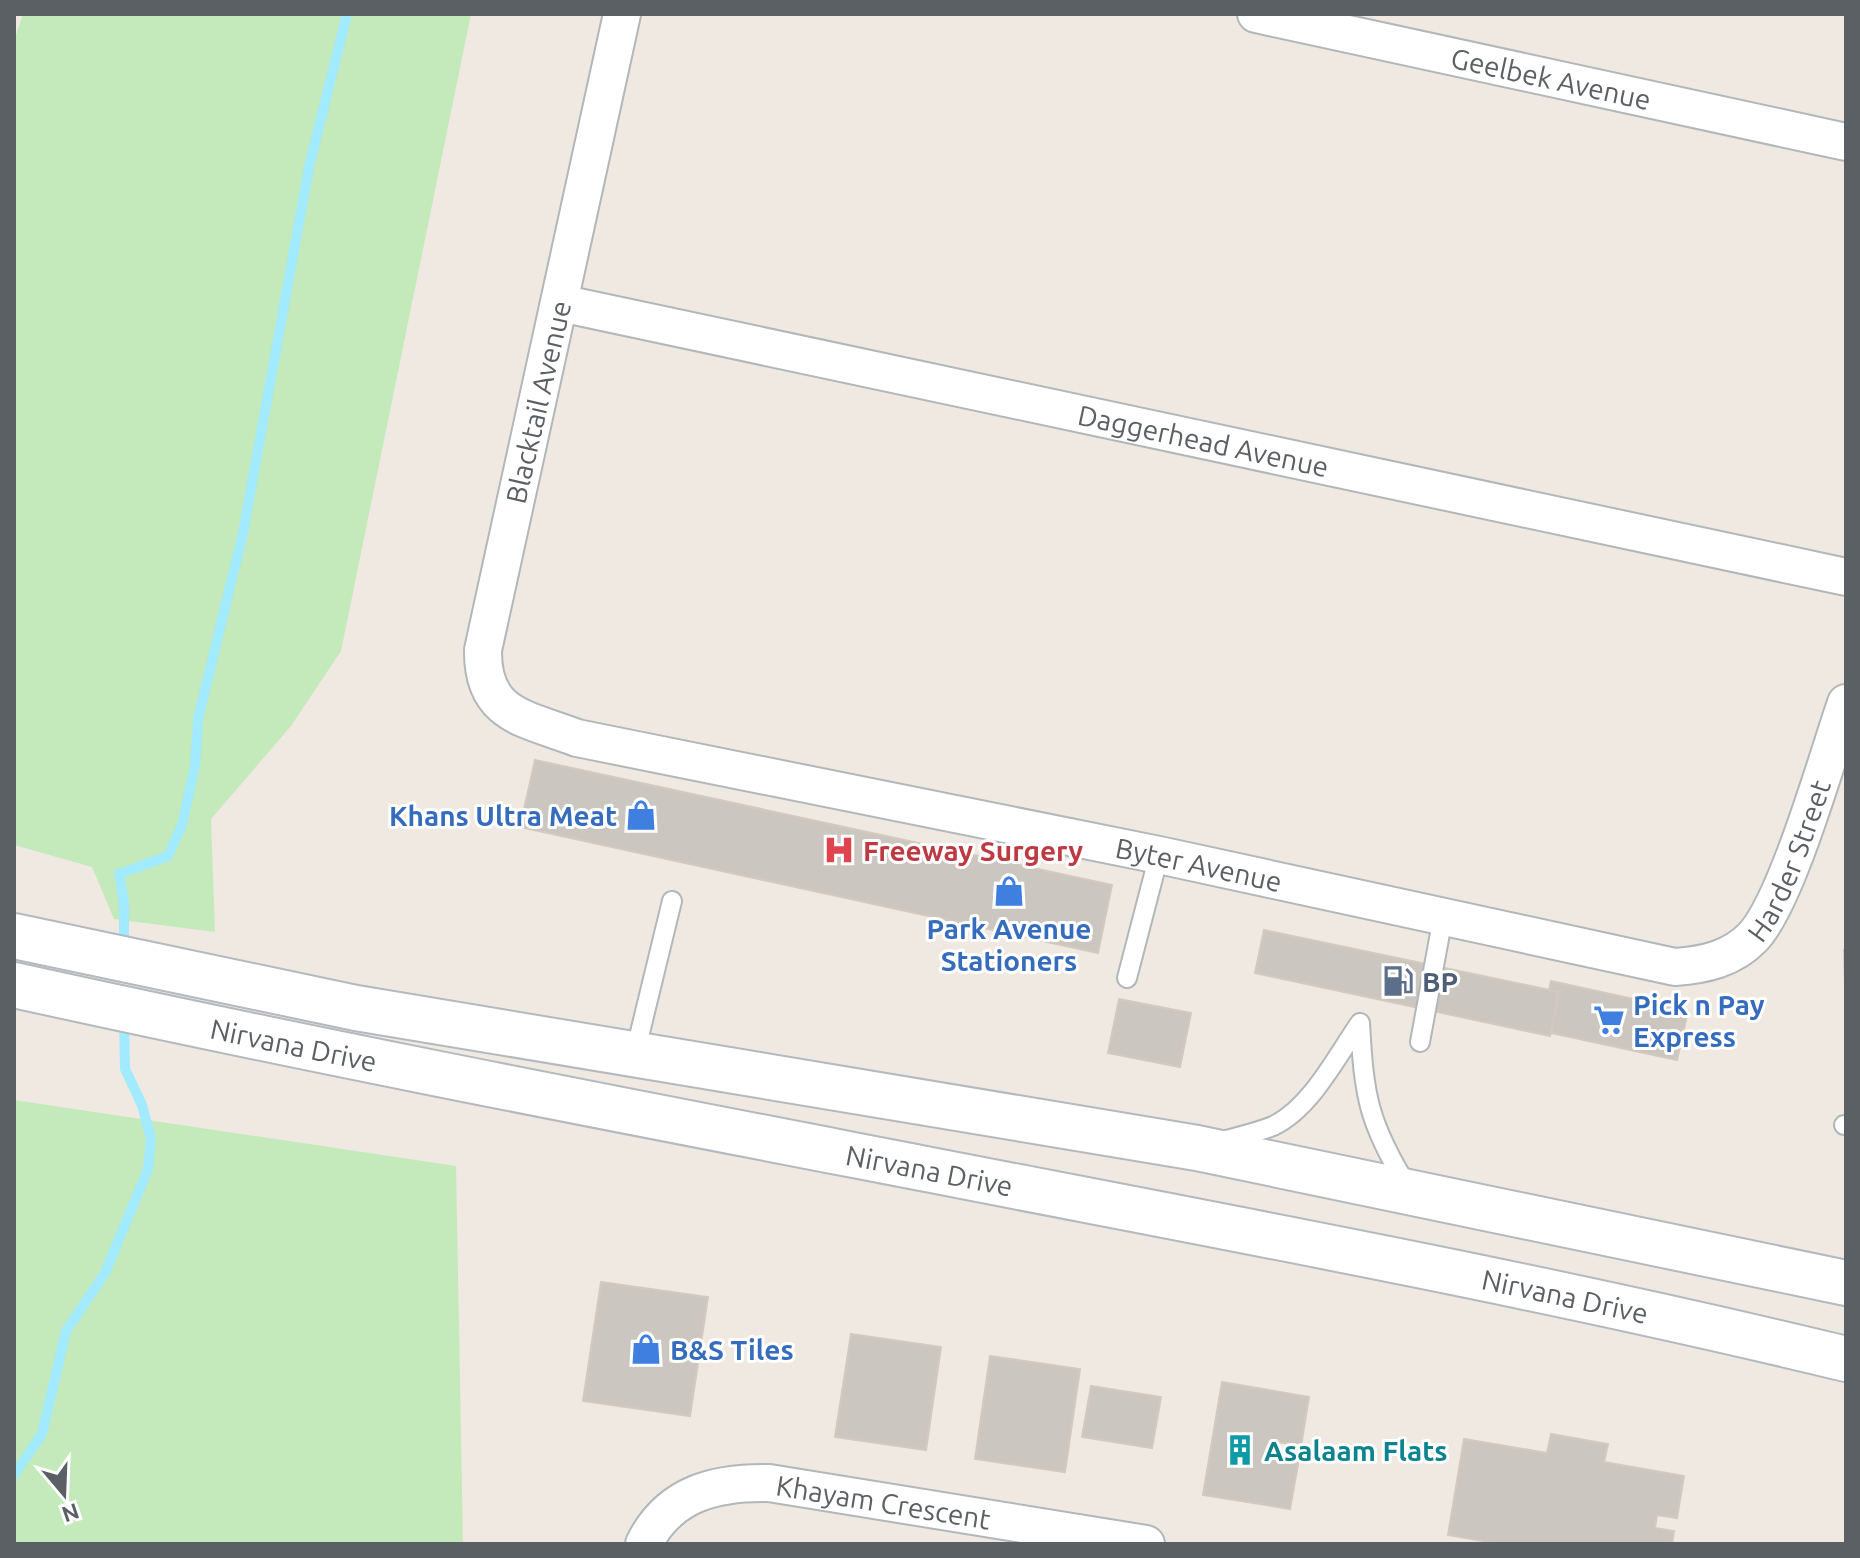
<svg xmlns="http://www.w3.org/2000/svg" width="1860" height="1558" font-family="Ubuntu,sans-serif">
<style>
.green{fill:#c4e9bb}
.lines{fill:none;stroke-linecap:round;stroke-linejoin:round}
.stream{stroke:#a1eaff;stroke-width:10}
.building{fill:#ccc6c0;stroke:#d4c9bf;stroke-width:2}
.lane-casing{stroke:#b2b7ba;stroke-width:22}
.street-casing{stroke:#b2b7ba;stroke-width:40}
.secondary-casing{stroke:#b3b9be;stroke-width:48}
.lane{stroke:#fff;stroke-width:18}
.street{stroke:#fff;stroke-width:36}
.secondary{stroke:#fff;stroke-width:44}
.labels{text-anchor:middle;dominant-baseline:central;stroke-width:6;stroke-linejoin:round;paint-order:stroke}
.street-label{font-size:28px;fill:#5a6064;stroke:#fff}
.shop-label{font-size:28px;font-weight:bold;fill:#366cbe;stroke:#fff;text-anchor:start}
.health-label{font-size:28px;font-weight:bold;fill:#be3a42;stroke:#fff;text-anchor:start}
.service-label{font-size:28px;font-weight:bold;fill:#4e5e75;stroke:#fff;text-anchor:start}
.culture-label{font-size:28px;font-weight:bold;fill:#0d838f;stroke:#fff;text-anchor:start}
</style>
<rect width="100%" height="100%" fill="#efe9e1"/>
<path class="green" d="M23 14H471L341 651 291 726 211 819 215 932 114 919 92 867 14 845V41Z
M14 1100 456 1166 463 1544H14Z"/>
<g class="lines">
<path class="stream" d="M124 947V903L119 874 168 856 182 825 195 766 198 719 243 533 309 167 347 14
M14 1475 42 1434 66 1331 105 1273 148 1169 151 1139 142 1105 125 1069 124 1019"/>
</g>
<path class="building" d="M535 760 1112 885 1098 953 520 827Z
M1264 930 1559 992 1550 1036 1255 973Z
M1844 950H1846V1019Z
M1551 981 1688 1011 1677 1060 1551 1033 1559 992 1549 990Z
M1119 999 1191 1013 1180 1067 1108 1053Z
M601 1282 708 1297 690 1416 583 1401Z
M851 1334 941 1347 926 1450 835 1437Z
M990 1356 1080 1369 1065 1472 975 1459Z
M1222 1382 1309 1397 1301 1446 1272 1441 1270 1455 1299 1459 1290 1509 1203 1495Z
M1091 1386 1161 1397 1152 1448 1082 1437Z
M1551 1434 1608 1444 1604 1462 1684 1476 1677 1518 1657 1515 1655 1528 1674 1531 1672 1544H1500L1448 1535 1464 1439 1547 1453Z"/>
<g class="lines">
<defs>
<path id="lane" d="M1127 978 1159 855
M1360 1023C1364 1096 1368 1122 1407 1186
M1420 1042 1443 917
M635 1053 672 901
M1844 1125H1846
M1219 1142C1236 1137 1256 1133 1273 1126 1311 1108 1337 1056 1360 1023"/>
<g id="street">
<path id="s1" d="M622 14 483 650C482 716 525 718 577 738L1159 855 1675 967C1704 965 1732 959 1753 937 1787 901 1828 755 1846 703"/>
<path id="s2" d="M1256 14 1846 142"/>
<path id="s3" d="M560 303 1846 577"/>
<path id="s4" d="M644 1544C669 1493 716 1482 769 1483L1146 1544"/>
</g>
<g id="secondary">
<path d="M14 936 356 1008 1197 1148 1846 1283"/>
<path id="s5" d="M14 985C317 1052 621 1110 926 1169 1234 1229 1541 1285 1846 1359"/>
</g>
</defs>
<use href="#lane" class="lane-casing"/>
<use href="#street" class="street-casing"/>
<use href="#secondary" class="secondary-casing"/>
<use href="#lane" class="lane"/>
<use href="#street" class="street"/>
<use href="#secondary" class="secondary"/>
</g>
<defs>
<symbol id="shop-bare" viewBox="-9 -9 18 18"><path d="M-5-2.5h2.3a2.7 3.5 0 0 1 5.4 0H5L5.5 6h-11ZM-1.5-2.5h3a1.5 2.3 0 0 0-3 0Z" fill="#3f7fe0" stroke="#fff" stroke-width="2.5" paint-order="stroke"/></symbol>
<symbol id="hospital-bare" viewBox="-9 -9 18 18"><path d="M-5-5h3v3.5h4V-5h3V5h-3V1.5h-4V5h-3Z" fill="#e0444e" stroke="#fff" stroke-width="2.5" paint-order="stroke"/></symbol>
<symbol id="fuel-bare" viewBox="-9 -9 18 18"><path d="M-5.5-6h7V0h2V4h1.3V-2.5L3-4.5l.8-.8L6-3V5H2.5V1h-1V6h-7ZM-4.2-4.7v3.2H.2V-4.7Z" fill="#5c6f8a" stroke="#fff" stroke-width="2.5" paint-order="stroke"/></symbol>
<symbol id="supermarket-bare" viewBox="-9 -9 18 18"><path d="M-6-5.5h2.5l.6 2H6L4.5 2H-2.5L-4.4-4H-6ZM-1.5 3.2a1.3 1.3 0 1 0 .1 0ZM3 3.2a1.3 1.3 0 1 0 .1 0Z" fill="#3f7fe0" stroke="#fff" stroke-width="2.5" paint-order="stroke"/></symbol>
<symbol id="building-bare" viewBox="-9 -9 18 18"><path d="M-4-6H4V6H1V3H-1V6H-4ZM-2.5-4.3h1.7v1.8h-1.7ZM.8-4.3h1.7v1.8H.8ZM-2.5-1h1.7V.8h-1.7ZM.8-1h1.7V.8H.8Z" fill="#0f9aa8" stroke="#fff" stroke-width="2.5" paint-order="stroke"/></symbol>
</defs>
<g fill-rule="evenodd">
<use href="#shop-bare" x="619" y="793" width="44" height="44"/>
<use href="#hospital-bare" x="817" y="828" width="44" height="44"/>
<use href="#shop-bare" x="987" y="869" width="44" height="44"/>
<use href="#fuel-bare" x="1376" y="959" width="44" height="44"/>
<use href="#supermarket-bare" x="1587" y="998" width="44" height="44"/>
<use href="#shop-bare" x="624" y="1327" width="44" height="44"/>
<use href="#building-bare" x="1218" y="1428" width="44" height="44"/>
</g>
<g class="labels">
<g class="street-label">
<text stroke="none"><textPath href="#s2" startOffset="302">Geelbek Avenue</textPath></text>
<text transform="translate(538 402) rotate(-77)">Blacktail Avenue</text>
<text stroke="none"><textPath href="#s3" startOffset="658">Daggerhead Avenue</textPath></text>
<text stroke="none"><textPath href="#s1" startOffset="2086">Harder Street</textPath></text>
<text stroke="none"><textPath href="#s1" startOffset="1428">Byter Avenue</textPath></text>
<text stroke="none"><textPath href="#s5" startOffset="286">Nirvana Drive</textPath></text>
<text stroke="none"><textPath href="#s5" startOffset="934">Nirvana Drive</textPath></text>
<text stroke="none"><textPath href="#s5" startOffset="1582">Nirvana Drive</textPath></text>
<text stroke="none"><textPath href="#s4" startOffset="264">Khayam Crescent</textPath></text>
</g>
<g class="shop-label">
<text x="617" y="815" text-anchor="end">Khans Ultra Meat</text>
<text x="1009" y="928" text-anchor="middle">Park Avenue<tspan x="1009" dy="32">Stationers</tspan></text>
<text x="1633" y="1004">Pick n Pay<tspan x="1633" dy="32">Express</tspan></text>
<text x="670" y="1349">B&amp;S Tiles</text>
</g>
<g class="health-label">
<text x="863" y="850">Freeway Surgery</text>
</g>
<g class="service-label">
<text x="1422" y="981">BP</text>
</g>
<g class="culture-label">
<text x="1264" y="1450">Asalaam Flats</text>
</g>
</g>
<rect width="1860" height="1558" fill="none" stroke="#5a6064" stroke-width="32"/>
<g transform="translate(64 1494) rotate(161)" stroke="#ffffff" stroke-width="6" paint-order="stroke">
<path d="M0-6L14 30L0 20L-14 30Z" fill="#5a6064"/>
<text y="-12" font-size="22" font-weight="bold" text-anchor="middle" fill="#5a6064">N</text>
</g>
</svg>
